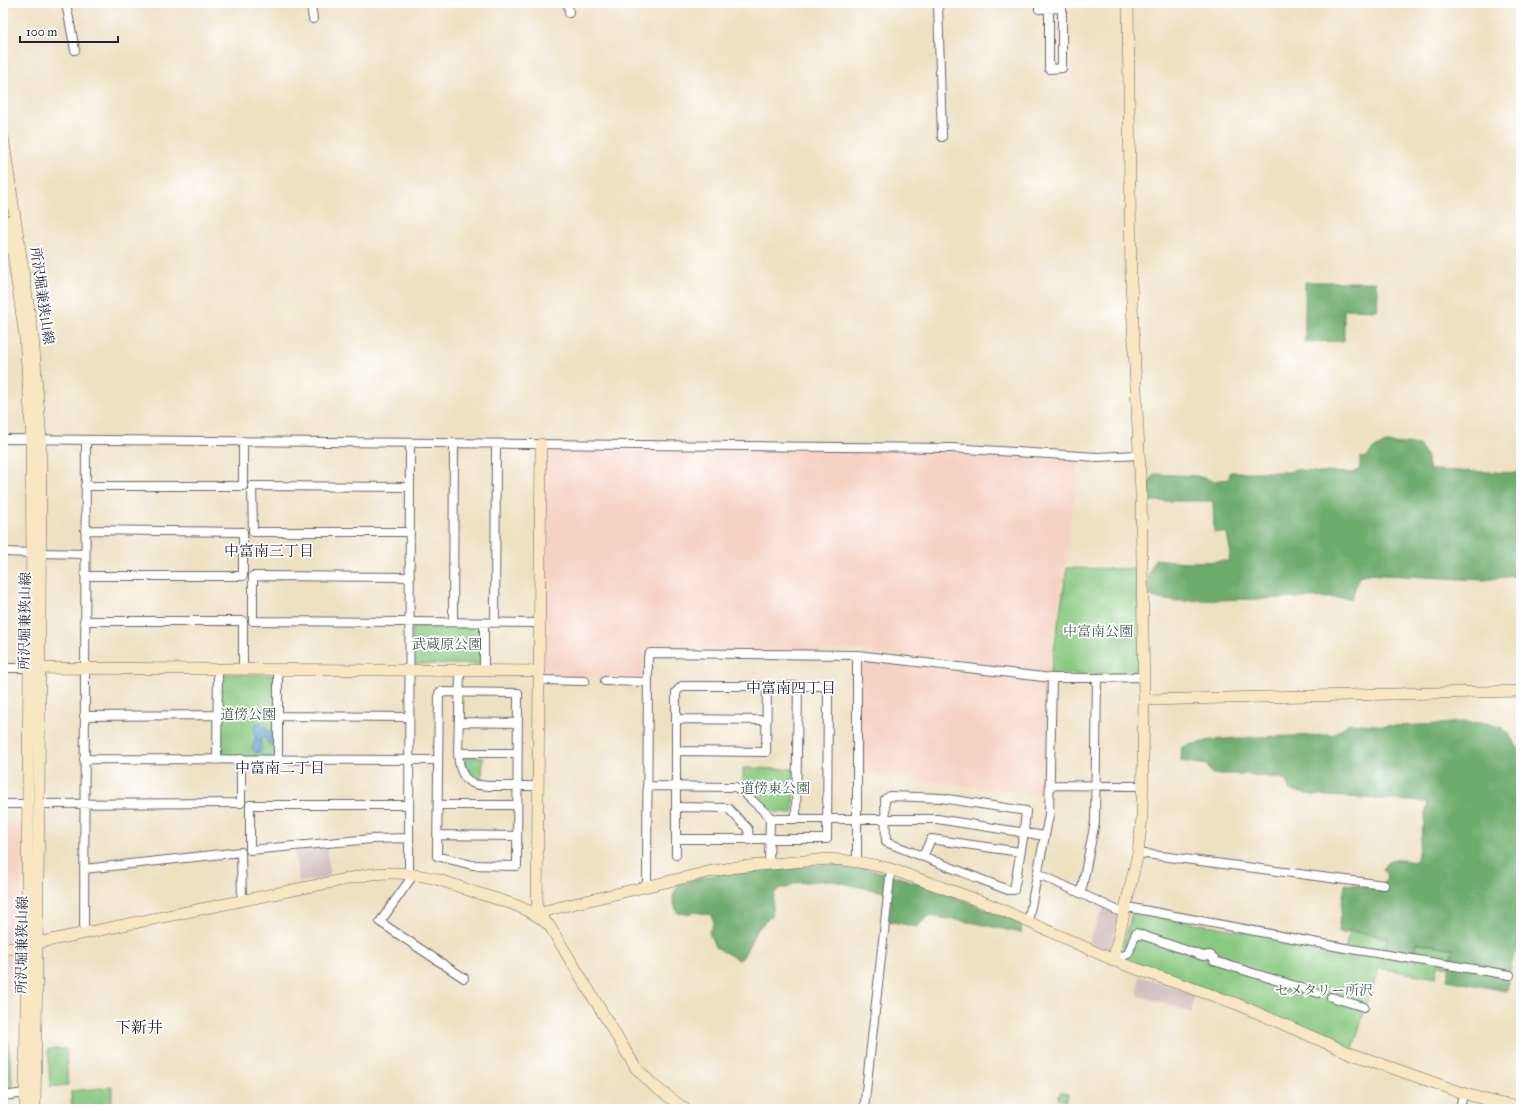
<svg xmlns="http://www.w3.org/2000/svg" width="1524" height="1112" font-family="'IM FELL Great Primer','Noto Serif JP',serif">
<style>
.built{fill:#f6d2c3}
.industrial{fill:#d1bfbd}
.green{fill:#88c87f;stroke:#55755d}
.forest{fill:#6eac6e;stroke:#486754}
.water{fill:#6ba4da;stroke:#46638a}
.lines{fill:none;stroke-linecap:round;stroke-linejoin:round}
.street-casing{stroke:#69656a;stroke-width:10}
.secondary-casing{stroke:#69656a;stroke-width:12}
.street{stroke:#fff;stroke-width:8}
.secondary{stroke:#f9e7c3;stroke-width:11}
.labels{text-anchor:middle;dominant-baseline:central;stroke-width:3.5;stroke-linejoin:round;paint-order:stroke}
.street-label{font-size:14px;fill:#22223b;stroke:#fff}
.park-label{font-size:14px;fill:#465c53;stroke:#fff}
.neighbourhood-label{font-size:15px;fill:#22223b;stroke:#fff}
.quarter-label{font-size:16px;fill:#22223b;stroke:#fff}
</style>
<rect width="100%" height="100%" fill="#fff"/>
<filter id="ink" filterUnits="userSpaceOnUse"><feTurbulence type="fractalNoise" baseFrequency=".025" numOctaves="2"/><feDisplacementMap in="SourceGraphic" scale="8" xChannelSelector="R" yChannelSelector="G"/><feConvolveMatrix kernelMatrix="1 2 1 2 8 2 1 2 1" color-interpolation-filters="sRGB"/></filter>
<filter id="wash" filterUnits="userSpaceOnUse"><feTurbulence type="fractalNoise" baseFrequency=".012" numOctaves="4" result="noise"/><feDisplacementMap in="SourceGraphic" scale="16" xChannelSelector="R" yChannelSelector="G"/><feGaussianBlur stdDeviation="0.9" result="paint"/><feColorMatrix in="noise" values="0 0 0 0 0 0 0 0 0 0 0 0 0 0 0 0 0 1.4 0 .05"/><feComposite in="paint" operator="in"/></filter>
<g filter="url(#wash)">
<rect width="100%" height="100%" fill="#eee1c2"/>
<path class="built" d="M544 447 946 451 1079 460 1065 567 1047 673 858 651 644 649V677H545V665L543 663Z
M862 658 1047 680 1049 682 1048 796 860 773V660Z
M3 824H22L20 934 14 941 3 943Z
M8 955 19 964V996L3 997V956Z"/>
<path class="industrial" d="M327 847 330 877 299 883 295 851Z
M1104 907 1119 913 1111 949 1109 951 1088 942Z
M1139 976 1194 993 1192 1013 1138 995Z"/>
<path class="green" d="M1067 568 1139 569V674H1050Z
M480 625 482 664H412V626Z
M221 674 275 675V754L273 757H222L220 755Z
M466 757 483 758 482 780C470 780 464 771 464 759Z
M743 768 794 769 793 813 775 812 768 808 743 783Z
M1133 913 1219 927 1345 950 1349 931 1387 938 1384 954 1415 959 1417 943 1453 949 1449 967 1438 965 1436 978 1379 968 1353 1048 1124 960 1121 954 1131 916Z
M3 999H4L13 1091 3 1092Z
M48 1049H66L68 1085 50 1087Z
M112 1087V1109H72L71 1091Z
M1060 1092 1068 1094 1067 1101 1058 1099Z"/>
<path class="forest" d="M1305 282H1375L1378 293 1377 310 1344 309V341L1305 342Z
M1386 443 1419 445 1426 456 1430 470 1521 473V575L1484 580 1365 574 1358 578 1352 598C1306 597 1260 599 1214 600 1195 600 1167 604 1150 596 1145 584 1149 570 1155 559L1186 562 1229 561 1230 550 1227 533 1214 532 1213 501H1149V484L1154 474 1197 476 1213 481 1229 479 1230 472H1291L1294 469 1321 473 1328 472 1354 473 1360 468V458L1367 457 1372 450Z
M1461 722 1486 723 1503 728 1509 735 1520 751 1521 755V943C1511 952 1510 978 1507 991L1447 980 1453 949 1417 942 1414 958 1384 954 1388 937 1349 930 1345 934 1338 931 1345 884 1383 887 1387 876 1383 869C1389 857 1402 859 1413 862L1417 859 1428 802 1312 795 1290 790 1285 779 1246 774H1212L1207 765 1181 761 1182 747 1211 740 1255 737 1333 735 1349 723C1387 727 1423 726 1461 722Z
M843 864 885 873 924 885 1012 919 1022 925 1021 933 975 923 929 916 916 927 889 921 891 901 883 892 829 880 795 883 787 888H779L774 894 771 916 756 931 743 957 739 960 715 947 709 932 714 922 712 915 695 912 687 914 678 913C671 898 671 899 679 884 732 867 788 866 843 864Z"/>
<path class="water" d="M259 723C267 727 274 735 271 745L269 744 266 738 262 737C258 741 263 746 260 752H255L252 749 256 739 254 730 255 725Z"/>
</g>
<g filter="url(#ink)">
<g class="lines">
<defs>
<path id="street" d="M66 3 75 50
M311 3 313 19
M568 3 569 13
M938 3 942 137
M1039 3V9L1062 8V68L1049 69V8
M3 439 950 448 1098 457 1139 455
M85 486H243V442
M409 532H253L252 486 410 487
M3 552 32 553
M41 553 85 554
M85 576H243V532L85 530
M409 577 253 576V621L540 623
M84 621H243V669
M453 622 454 444
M495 623 496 444
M857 655V862
M3 668H29
M460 671 458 753C460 786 473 786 502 786 514 786 527 786 539 786
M484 671V623
M540 680 585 681
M605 681 648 682
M440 692 518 693 517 866 472 865 437 856 439 693Z
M84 716 217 715
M278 716 409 717
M676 719 767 720
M459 722 517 723
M676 751 766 752 767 686
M458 753H517
M84 759 438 760
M278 759V670
M217 760 218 670
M1051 785 1142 786
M647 786 729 787H735L742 791 770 817 769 864
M890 796 941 798 1026 811 1024 832 1014 890H1008L886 842 885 799Z
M3 804H28
M39 804 241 803V759
M408 805H250V850L372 839 409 838
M438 805H517
M676 807 728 808 748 829 749 840
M770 817 775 819H937L1045 836
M796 819 798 686
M437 835 517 836
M676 839H827L828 692 823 686H682L676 692C676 746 676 801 676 855
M1138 853 1384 885
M923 856 931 839 1020 852
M84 869 241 852 242 901
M1037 873 1125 914
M409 874 410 443
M414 874 380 922 464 978
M647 887 648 657 650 653 857 655 1052 678H1097L1143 677
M1081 893 1095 822 1097 678
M1127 907 1345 948 1510 975
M1028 922 1049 815 1052 678
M84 933 86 441
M1122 956 1128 954 1136 933 1203 956 1210 955 1214 958V961L1318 993
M1331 997 1364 1007
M3 1096 25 1093
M864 1109 891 869
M1460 1109 1463 1093"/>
<path id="secondary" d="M3 137 33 337 41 440 39 804 35 1109
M8 221 25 337 31 426 32 553 29 668 25 1109
M32 668 540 671
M1144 700 1521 691
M537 915 552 909 708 872 737 867 829 859C850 860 871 864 891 869L991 905 1120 963 1237 1004 1347 1052 1463 1093 1497 1103 1521 1107
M537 915 541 444
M3 950 371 874C384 873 396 872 408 874 431 876 452 884 474 892 500 900 528 906 549 925L636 1068 654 1086 685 1109
M1113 961 1138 853 1142 818 1144 700 1141 493 1131 282 1128 3"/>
</defs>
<use href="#street" class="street-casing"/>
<use href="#secondary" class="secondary-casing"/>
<use href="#street" class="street"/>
<use href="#secondary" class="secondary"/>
</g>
</g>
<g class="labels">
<g class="street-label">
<text transform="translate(42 296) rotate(82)">所沢堀兼狭山線</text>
<text transform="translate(25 621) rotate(-89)">所沢堀兼狭山線</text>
<text transform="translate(22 945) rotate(-89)">所沢堀兼狭山線</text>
</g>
<g class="park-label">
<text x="1098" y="631">中富南公園</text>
<text x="447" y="644">武蔵原公園</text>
<text x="248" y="714">道傍公園</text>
<text x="775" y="788">道傍東公園</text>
<text x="1324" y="990">セメタリー所沢</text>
</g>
<g class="neighbourhood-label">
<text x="269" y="551">中富南三丁目</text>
<text x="791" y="688">中富南四丁目</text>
<text x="280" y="768">中富南二丁目</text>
</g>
<g class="quarter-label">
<text x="139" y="1027">下新井</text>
</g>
</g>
<rect width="1524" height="1112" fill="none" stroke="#fff" stroke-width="16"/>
<path d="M20 36v6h98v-6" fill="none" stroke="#22223b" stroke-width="2"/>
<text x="26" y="36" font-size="12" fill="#22223b" stroke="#ffffff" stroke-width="3" paint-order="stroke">100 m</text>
</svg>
